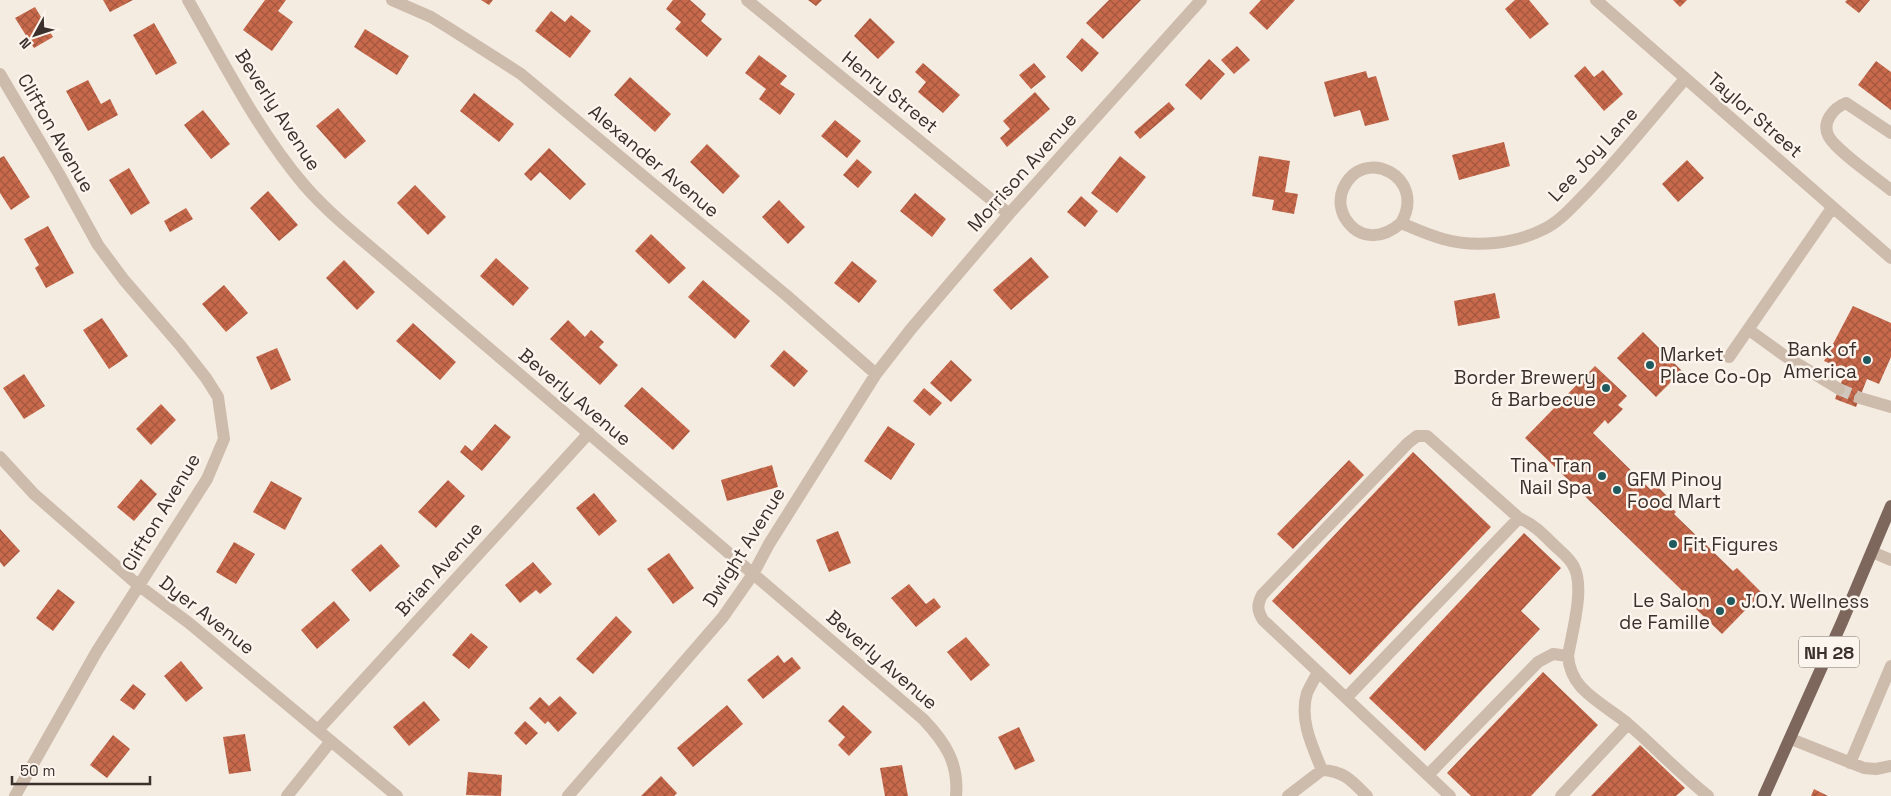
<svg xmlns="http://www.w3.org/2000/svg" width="1891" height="796" font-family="'Space Grotesk',sans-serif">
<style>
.building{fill:url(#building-cross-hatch)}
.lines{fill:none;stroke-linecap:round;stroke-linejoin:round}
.minor-tunnel{stroke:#cfc6bd;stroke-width:12;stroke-dasharray:12 6;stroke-linecap:butt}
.minor{stroke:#cdbbac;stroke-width:12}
.major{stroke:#7d675c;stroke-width:12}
.poi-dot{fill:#1f5a5e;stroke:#fbf5ee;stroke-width:2}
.labels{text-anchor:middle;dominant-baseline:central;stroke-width:5;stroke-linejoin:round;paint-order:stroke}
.shield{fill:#fbf5ee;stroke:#756b66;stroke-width:1}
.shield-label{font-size:18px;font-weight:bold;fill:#3b302b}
.street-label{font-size:19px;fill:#3b302b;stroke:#fbf5ee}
.poi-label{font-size:19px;fill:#3b302b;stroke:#fbf5ee;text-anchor:end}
</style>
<defs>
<pattern id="building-cross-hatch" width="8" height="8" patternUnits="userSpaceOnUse" patternTransform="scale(1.25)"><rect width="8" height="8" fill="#c8694b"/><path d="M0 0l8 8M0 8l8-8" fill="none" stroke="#a4573f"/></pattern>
</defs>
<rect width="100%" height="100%" fill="#f4ebe1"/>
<path class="building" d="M103 0H133L110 12Z
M265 0H286L278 11 293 22 272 51 243 30Z
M481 0H493L489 5Z
M673 0H690L706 14 701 21 722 39 707 57 675 29 681 22 666 9Z
M808 0H822L816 6Z
M1109 0H1141L1103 39 1086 23Z
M1261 0H1295L1267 30 1249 13Z
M1515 0H1529L1549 24 1530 39 1505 9Z
M1673 0H1687L1680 7Z
M1847 0H1870L1859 13 1845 2Z
M35 7 53 37 34 48 15 18Z
M551 11 565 22 571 15 591 31 570 58 535 31Z
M870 18 895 42 878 59 854 36Z
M154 23 177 63 156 75 133 35Z
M365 29 409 56 397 75 354 47Z
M1082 38 1099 53 1082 72 1066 57Z
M1237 46 1250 60 1234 74 1221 60Z
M759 55 787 76 780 84 795 94 780 115 759 99 766 89 745 73Z
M1209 59 1225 74 1201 100 1185 85Z
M1876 61 1891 72V110L1858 85Z
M923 63 960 95 943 113 918 92 926 82 915 72Z
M1034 63 1046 77 1031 89 1019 75Z
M1585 66 1594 77 1603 70 1623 94 1604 111 1574 76Z
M1366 71 1368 78 1376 76 1389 120 1365 126 1360 110 1334 117 1324 82Z
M630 77 671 114 655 132 614 95Z
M88 80 101 104 110 99 118 115 88 131 66 91Z
M1035 92 1050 109 1007 147 1000 138 1010 129 1003 121Z
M474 93 514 124 499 142 460 111Z
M1169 102 1175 109 1140 139 1134 132Z
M338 108 366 141 345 159 316 126Z
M203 110 230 144 211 159 184 125Z
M835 120 861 141 847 158 821 136Z
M1504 142 1510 166 1459 180 1452 155Z
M707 144 740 176 723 194 690 162Z
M549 148 586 184 570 200 540 172 531 181 524 174Z
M4 156 30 197 11 210 0 193V158Z
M1120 156 1146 177 1117 213 1091 193Z
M1259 156 1290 161 1285 192 1298 194 1294 214 1272 210 1274 200 1252 196Z
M857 159 872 172 858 188 843 175Z
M1687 160 1704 178 1678 202 1662 184Z
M129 168 150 203 131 215 109 180Z
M415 185 446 217 428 235 397 203Z
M268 191 298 225 279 241 250 208Z
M915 193 946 219 932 237 900 211Z
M1081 196 1098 211 1085 227 1067 212Z
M779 200 805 227 788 244 762 217Z
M186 208 193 219 170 232 164 221Z
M48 226 74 273 46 288 35 268 39 265 24 239Z
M651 234 686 268 669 284 635 251Z
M1031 257 1049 277 1011 310 993 290Z
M496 258 529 288 513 306 480 276Z
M344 260 375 292 357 310 326 278Z
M852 261 877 281 859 303 834 283Z
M703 280 750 321 735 339 688 297Z
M224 285 248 313 226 332 202 304Z
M1495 293 1500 318 1458 326 1454 301Z
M1853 306 1891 323V357L1879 384 1867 379 1856 407 1835 399 1846 370 1824 361Z
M102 318 128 356 109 369 83 330Z
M568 320 585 337 591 330 604 342 599 347 618 365 600 385 550 339Z
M413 323 456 362 440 380 396 341Z
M1643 332 1682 371 1656 397 1617 358Z
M277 348 291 380 271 390 256 357Z
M784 350 808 371 794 387 770 366Z
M951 360 972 380 951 402 930 383Z
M1595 366 1627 396 1618 405 1623 409 1608 424 1605 420 1593 433 1651 490 1656 485 1668 497 1665 501 1676 512 1674 514 1733 571 1737 568 1762 593 1722 634 1696 609 1698 606 1525 438Z
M24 374 45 406 24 419 3 388Z
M642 387 690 431 673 450 624 406Z
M924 388 942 403 930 416 913 401Z
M161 404 176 420 151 445 136 429Z
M495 424 511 437 482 471 460 452 465 445 472 451Z
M888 426 915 444 891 480 864 461Z
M1413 452 1491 527 1350 675 1272 601Z
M1349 460 1364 475 1293 549 1277 534Z
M772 465 778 487 727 501 721 480Z
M141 479 157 494 134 521 117 507Z
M448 480 465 496 436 528 418 512Z
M271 481 302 498 285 530 253 512Z
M594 493 617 521 599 536 576 508Z
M0 529 20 551 4 567 0 562Z
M838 531 851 563 829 572 816 540Z
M1524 533 1561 568 1521 611 1540 629 1425 751 1369 698Z
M234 542 255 554 236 584 216 572Z
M381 544 400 566 370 592 351 570Z
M669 553 694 588 673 604 647 569Z
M533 562 552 584 540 594 536 590 520 603 505 585Z
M909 584 926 604 934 598 941 607 916 627 891 598Z
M58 589 75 602 53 631 36 618Z
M334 601 350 620 317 649 301 630Z
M616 616 632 632 593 674 576 659Z
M471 633 488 647 469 669 452 655Z
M966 637 990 665 971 681 947 652Z
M778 655 784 663 792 657 801 668 763 699 747 680Z
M181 661 203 688 186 702 164 676Z
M1543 672 1598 725 1531 796H1471L1447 773Z
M133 684 146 694 134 710 120 700Z
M560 696 577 713 558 732 548 721 545 724 529 708 540 697 549 706Z
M424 701 440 720 409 746 393 727Z
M727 705 743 724 693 767 677 748Z
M843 705 872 732 849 756 838 745 845 737 828 721Z
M525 721 538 733 526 745 514 733Z
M1019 727 1035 761 1015 770 998 737Z
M245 734 251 771 229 774 223 737Z
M113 735 130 749 107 778 90 765Z
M1640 745 1685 788 1676 796H1591Z
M902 765 908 796H885L880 768Z
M468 772 502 775 501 796 466 795Z
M661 776 677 793 674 796H641Z
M1814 789 1828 796H1811Z"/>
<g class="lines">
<path class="minor-tunnel" d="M1839 389 1860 398"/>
<path class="minor" d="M188 0C224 63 258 131 305 186 333 218 369 245 401 273L923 719C945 742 959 763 956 796
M392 0 431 17 449 28 521 74 786 295 876 374
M747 0 1009 214
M1596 0 1891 258
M0 74 59 174 98 245 124 280 180 345 206 378 218 397 224 439 207 479 97 651 15 796
M1891 133 1846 103C1833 108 1821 123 1829 137 1837 151 1876 178 1891 190
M1401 223C1428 177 1363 144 1343 189 1339 198 1340 209 1345 218 1359 241 1383 239 1401 223 1415 229 1428 235 1443 239 1475 248 1515 244 1544 229 1559 222 1571 208 1582 197 1619 160 1651 118 1685 79
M1749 330 1785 356 1839 389
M1729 357 1832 208
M1860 398 1891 407
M0 457 34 494 138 585 189 623 397 796
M1872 552 1891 560
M1318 672C1315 678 1310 686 1307 693 1299 719 1312 746 1322 770
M1346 698 1263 620C1257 610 1257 605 1262 595L1408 443 1417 436H1427L1519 518
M318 730 589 433
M1791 739 1864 768 1876 769 1891 766
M1850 763 1891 666
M1428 775 1538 662 1553 654 1568 656
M287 796 331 741
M568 796 723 617 753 574 769 544 876 374 911 329 1009 214 1201 0
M1288 796 1322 770C1344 771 1352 781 1367 796
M1450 796 1346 698 1519 518C1533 524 1542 533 1553 544 1560 551 1570 558 1574 567 1585 588 1572 632 1568 656 1569 668 1573 678 1581 687 1594 701 1612 711 1627 723 1655 747 1679 773 1708 796
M1561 796 1628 724"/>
<path class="major" d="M1764 796 1842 622 1891 506"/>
</g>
<g class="poi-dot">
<circle cx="1867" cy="360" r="5"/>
<circle cx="1650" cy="365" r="5"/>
<circle cx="1606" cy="388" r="5"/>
<circle cx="1602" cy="476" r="5"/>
<circle cx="1617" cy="490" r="5"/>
<circle cx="1673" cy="544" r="5"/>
<circle cx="1731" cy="601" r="5"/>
<circle cx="1720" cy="611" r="5"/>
</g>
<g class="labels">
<rect class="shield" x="1799" y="636.5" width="60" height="31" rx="4"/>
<g class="shield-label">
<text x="1829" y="652">NH 28</text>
</g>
<g class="street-label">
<text transform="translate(890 92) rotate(39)">Henry Street</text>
<text transform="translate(278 110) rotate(57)">Beverly Avenue</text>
<text transform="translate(1755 115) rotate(41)">Taylor Street</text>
<text transform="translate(56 133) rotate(60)">Clifton Avenue</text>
<text transform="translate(1593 154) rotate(-47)">Lee Joy Lane</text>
<text transform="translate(654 161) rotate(40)">Alexander Avenue</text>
<text transform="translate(1022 172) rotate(-48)">Morrison Avenue</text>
<text transform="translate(575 397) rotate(40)">Beverly Avenue</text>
<text transform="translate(161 512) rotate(-59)">Clifton Avenue</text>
<text transform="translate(744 547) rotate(-58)">Dwight Avenue</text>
<text transform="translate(439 569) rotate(-48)">Brian Avenue</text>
<text transform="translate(207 615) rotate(38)">Dyer Avenue</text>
<text transform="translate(882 660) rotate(41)">Beverly Avenue</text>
</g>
<g class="poi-label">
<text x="1857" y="349">Bank of<tspan x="1857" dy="22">America</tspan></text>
<text x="1660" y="354" text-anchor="start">Market<tspan x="1660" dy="22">Place Co-Op</tspan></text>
<text x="1596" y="377">Border Brewery<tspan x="1596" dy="22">&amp; Barbecue</tspan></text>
<text x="1592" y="465">Tina Tran<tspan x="1592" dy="22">Nail Spa</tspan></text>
<text x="1627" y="479" text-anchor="start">GFM Pinoy<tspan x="1627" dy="22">Food Mart</tspan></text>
<text x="1683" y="544" text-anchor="start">Fit Figures</text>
<text x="1710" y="600">Le Salon<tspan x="1710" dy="22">de Famille</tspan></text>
<text x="1741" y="601" text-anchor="start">J.O.Y. Wellness</text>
</g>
</g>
<g transform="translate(35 35) rotate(230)" stroke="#fbf5ee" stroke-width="4" paint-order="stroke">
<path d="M0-4L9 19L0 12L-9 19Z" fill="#3b302b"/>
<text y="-8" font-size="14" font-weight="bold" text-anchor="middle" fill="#3b302b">N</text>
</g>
<path d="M12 776v8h138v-8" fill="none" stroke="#3b302b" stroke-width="2.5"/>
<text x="20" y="776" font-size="15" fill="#3b302b" stroke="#fbf5ee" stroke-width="4" paint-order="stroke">50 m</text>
</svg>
